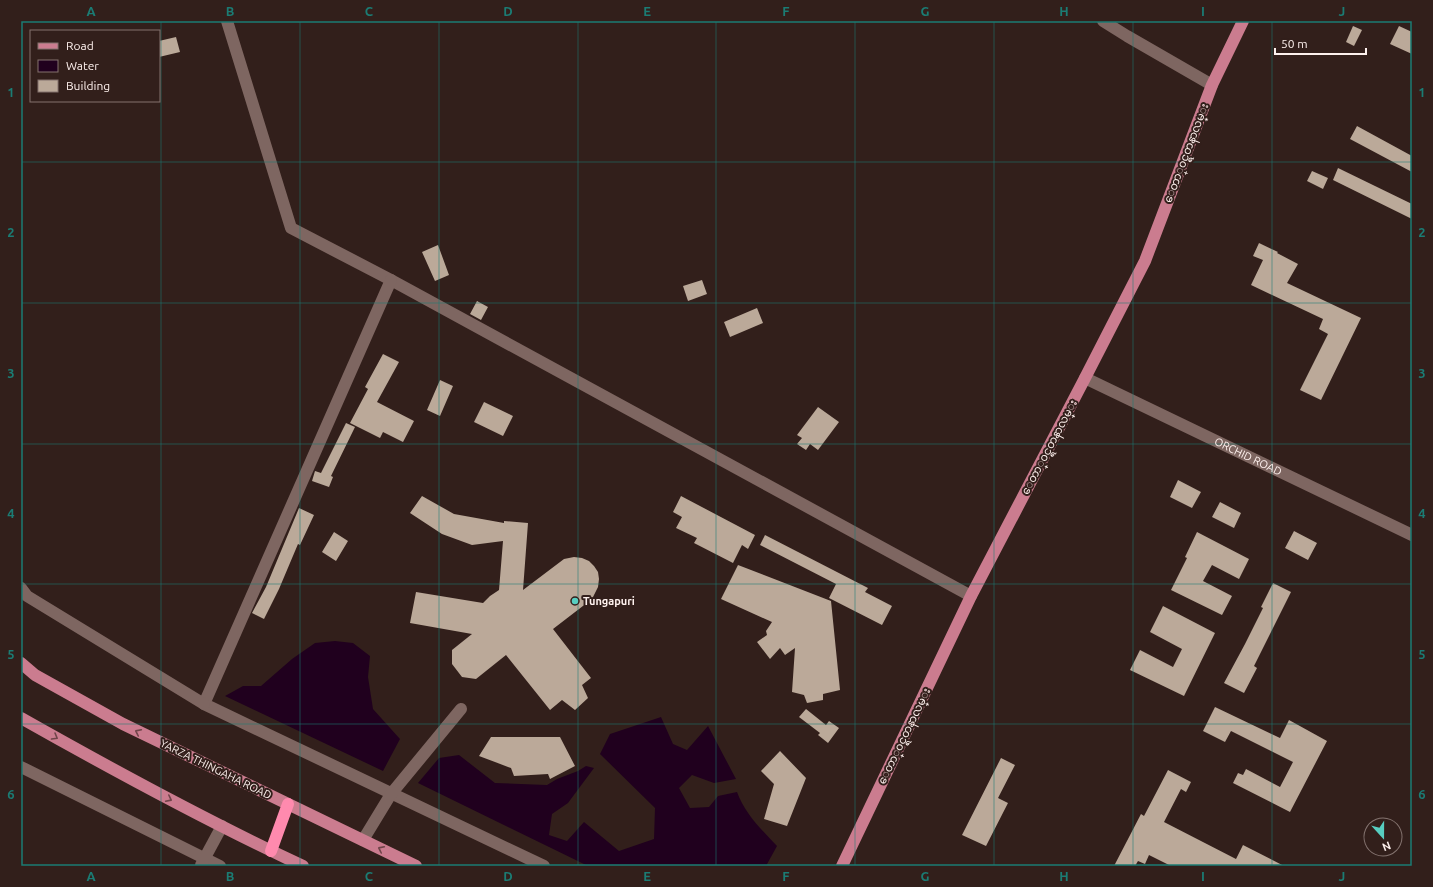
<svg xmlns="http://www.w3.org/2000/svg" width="1433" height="887" font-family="Ubuntu,'Noto Sans Myanmar',sans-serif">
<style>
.water{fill:#20001e}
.building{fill:#bba999}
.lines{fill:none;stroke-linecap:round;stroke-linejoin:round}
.minor{stroke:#7e6661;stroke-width:12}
.major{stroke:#cb7c8f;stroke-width:12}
.highway{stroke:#ff8aae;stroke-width:12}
.oneway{stroke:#6f4449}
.grid{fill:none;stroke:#1b7c74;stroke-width:1;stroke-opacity:0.55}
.poi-dot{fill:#57cec1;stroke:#321f1b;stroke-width:1.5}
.labels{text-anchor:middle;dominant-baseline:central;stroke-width:4;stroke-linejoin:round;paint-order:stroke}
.street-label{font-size:11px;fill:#fef1ee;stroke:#321f1b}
.poi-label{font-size:11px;font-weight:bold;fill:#fef1ee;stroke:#321f1b;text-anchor:start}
.neatline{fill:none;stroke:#1b7c74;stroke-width:1.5}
.grid-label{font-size:13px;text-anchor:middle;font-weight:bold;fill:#1b7c74}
</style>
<rect width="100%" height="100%" fill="#321f1b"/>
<path class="water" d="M335 641 353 643 370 656 368 677 373 709 400 739 383 771 225 696 243 686H261L292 659 315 643Z
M661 717 673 744 687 750 708 726 736 779 714 783 692 775 679 788 690 808 709 807 718 796 737 792C745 814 761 829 777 846L766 866H588L418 783 439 758 459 755 495 783 547 785 557 779 578 771 586 766 594 768 568 803 552 814 549 835 567 841 584 822 619 851 654 839 655 808 600 754 610 734Z"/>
<path class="building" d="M1353 26 1362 30 1354 46 1346 42Z
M1399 26 1412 32V54L1390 44Z
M176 37 180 52 159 57V41Z
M1357 126 1412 156V172L1350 139Z
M1338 168 1412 204V219L1333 180Z
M1312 171 1328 178 1323 189 1307 181Z
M1259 243 1278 252 1277 253 1298 264 1287 283 1361 318 1321 400 1300 390 1328 334 1319 329 1323 319 1251 285 1263 260 1253 256Z
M438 245 449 275 435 281 422 252Z
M702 280 707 294 688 301 683 286Z
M477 301 488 307 481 320 470 314Z
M757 308 763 323 730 337 724 322Z
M383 354 399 362 377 402 414 421 403 442 383 432 380 438 350 423 368 389 365 387Z
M440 380 453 386 440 416 427 410Z
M484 402 513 416 503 436 474 422Z
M818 407 839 422 818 450 810 444 806 450 797 444 802 438 797 435Z
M346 423 355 427 331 476 333 477 329 487 312 481 315 471 321 473Z
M1178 480 1201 492 1192 508 1170 497Z
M422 496 454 514 504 523V521L528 523 523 590 564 559 574 557 582 558 589 561 594 566 598 572 599 579 598 587 592 599 553 629 591 678 582 685 588 698 575 710 562 700 550 710 506 655 476 679 462 677 452 664V650L472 634 410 623 416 592 483 603 490 596 499 590 503 541 472 545 442 534 410 513Z
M681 496 755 535 748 549 742 545 733 563 694 543 697 538 676 528 682 517 673 512Z
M1220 502 1241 513 1234 528 1212 517Z
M299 508 314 515 300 545 298 544 279 589 264 619 252 613 266 587Z
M1294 531 1317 543 1308 560 1285 548Z
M334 532 348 541 336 561 322 552Z
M1197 532 1249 559 1239 579 1212 565 1203 581 1232 596 1222 615 1171 590 1187 558 1185 557Z
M765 535 868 588 865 592 892 606 882 625 829 598 836 584 760 545Z
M738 565 831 601 840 690 823 694V700L807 703 804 695 792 692 795 648 785 655 780 648 770 659 757 642 767 635 766 631 772 622 721 599Z
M1273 583 1291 592 1254 666 1257 668 1244 693 1224 683 1245 644 1263 608 1261 607Z
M1163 606 1215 633 1184 696 1130 670 1140 650 1173 667 1182 649 1150 632Z
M1215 707 1280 738 1289 720 1327 741 1290 812 1233 783 1238 773 1243 775 1246 769 1280 787 1293 762 1231 731 1225 742 1203 731Z
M806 709 826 725 829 721 839 728 828 743 818 735 820 733 799 717Z
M491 737H560L575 766 550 779 548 774 514 776 511 768 479 756Z
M780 751 806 778 787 826 764 819 774 784 761 771Z
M1001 758 1015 765 998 798 1008 803 986 846 962 835Z
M1168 770 1191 782 1186 792 1181 789 1164 822 1236 859 1243 845 1284 866H1171L1149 855 1145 864 1138 861 1135 866H1114L1141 814 1144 816Z"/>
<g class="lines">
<g class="minor">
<path d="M227 21 291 228 391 280 971 596"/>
<path d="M1103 21 1127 36 1212 85"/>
<path d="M391 280 204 704 544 866"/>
<path id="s1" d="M1085 378 1412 535"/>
<path d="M21 588 27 596 204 704"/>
<path d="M21 767 220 866"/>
<path d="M363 840 391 794 461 709"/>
<path d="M201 865 222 826"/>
</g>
<path class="major" d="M21 663 35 675 123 724 416 866
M21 718C113 770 207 821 303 866
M842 866 971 596 1085 378 1145 261 1212 85 1243 21"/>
<path class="highway" d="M271 851 288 804"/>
</g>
<defs><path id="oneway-chevron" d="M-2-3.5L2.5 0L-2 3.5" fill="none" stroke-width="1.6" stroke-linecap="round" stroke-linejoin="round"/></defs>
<g class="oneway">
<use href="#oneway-chevron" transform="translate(138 732) rotate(-154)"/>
<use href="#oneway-chevron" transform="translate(55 737) rotate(30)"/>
<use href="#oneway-chevron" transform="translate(169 799) rotate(27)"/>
<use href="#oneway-chevron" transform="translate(381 849) rotate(-154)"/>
</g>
<path class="grid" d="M161 21V866M300 21V866M439 21V866M578 21V866M716 21V866M855 21V866M994 21V866M1133 21V866M1272 21V866M21 162H1412M21 303H1412M21 444H1412M21 584H1412M21 724H1412"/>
<circle class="poi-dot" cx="575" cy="601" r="4"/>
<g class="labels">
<g class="street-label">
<text transform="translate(1186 153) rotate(-69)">ေတာ္၀င္ရတနာလမ္း</text>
<text transform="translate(1049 447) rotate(-62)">ေတာ္၀င္ရတနာလမ္း</text>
<text stroke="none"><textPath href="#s1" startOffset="181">ORCHID ROAD</textPath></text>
<text transform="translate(904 736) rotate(-64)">ေတာ္၀င္ရတနာလမ္း</text>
<text transform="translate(216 769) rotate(26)">YARZA THINGAHA ROAD</text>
</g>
<g class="poi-label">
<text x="583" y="601">Tungapuri</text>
</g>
</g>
<rect width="1433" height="887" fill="none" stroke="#321f1b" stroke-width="44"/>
<rect x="30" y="30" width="130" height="72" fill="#321f1b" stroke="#84736f"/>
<rect x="38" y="43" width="20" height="6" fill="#cb7c8f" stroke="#84736f"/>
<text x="66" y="50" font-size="12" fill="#fef1ee">Road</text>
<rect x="38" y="60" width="20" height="12" fill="#20001e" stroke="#84736f"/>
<text x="66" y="70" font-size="12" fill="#fef1ee">Water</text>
<rect x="38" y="80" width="20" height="12" fill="#bba999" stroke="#84736f"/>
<text x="66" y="90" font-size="12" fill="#fef1ee">Building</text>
<g transform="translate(1383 837) rotate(159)"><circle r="19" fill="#321f1b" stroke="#84736f"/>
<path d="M0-3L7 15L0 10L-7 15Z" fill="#57cec1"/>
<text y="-6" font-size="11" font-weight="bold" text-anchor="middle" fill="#fef1ee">N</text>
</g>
<path d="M1275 48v6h91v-6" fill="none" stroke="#fef1ee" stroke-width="2"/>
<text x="1281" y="48" font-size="12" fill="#fef1ee" stroke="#321f1b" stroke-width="3" paint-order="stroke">50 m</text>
<rect x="22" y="22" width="1389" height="843" class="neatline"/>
<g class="grid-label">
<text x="91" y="16">A</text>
<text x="230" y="16">B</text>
<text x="369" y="16">C</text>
<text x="508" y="16">D</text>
<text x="647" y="16">E</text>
<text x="786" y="16">F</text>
<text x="925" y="16">G</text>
<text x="1064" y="16">H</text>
<text x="1203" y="16">I</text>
<text x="1342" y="16">J</text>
<text x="11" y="97">1</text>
<text x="1422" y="97">1</text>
<text x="11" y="237">2</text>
<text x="1422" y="237">2</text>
<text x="11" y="378">3</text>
<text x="1422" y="378">3</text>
<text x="11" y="518">4</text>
<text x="1422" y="518">4</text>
<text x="11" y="659">5</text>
<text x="1422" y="659">5</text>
<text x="11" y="799">6</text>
<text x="1422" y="799">6</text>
<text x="91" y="881">A</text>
<text x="230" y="881">B</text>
<text x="369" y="881">C</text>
<text x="508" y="881">D</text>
<text x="647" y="881">E</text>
<text x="786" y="881">F</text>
<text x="925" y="881">G</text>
<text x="1064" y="881">H</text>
<text x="1203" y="881">I</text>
<text x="1342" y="881">J</text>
</g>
</svg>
